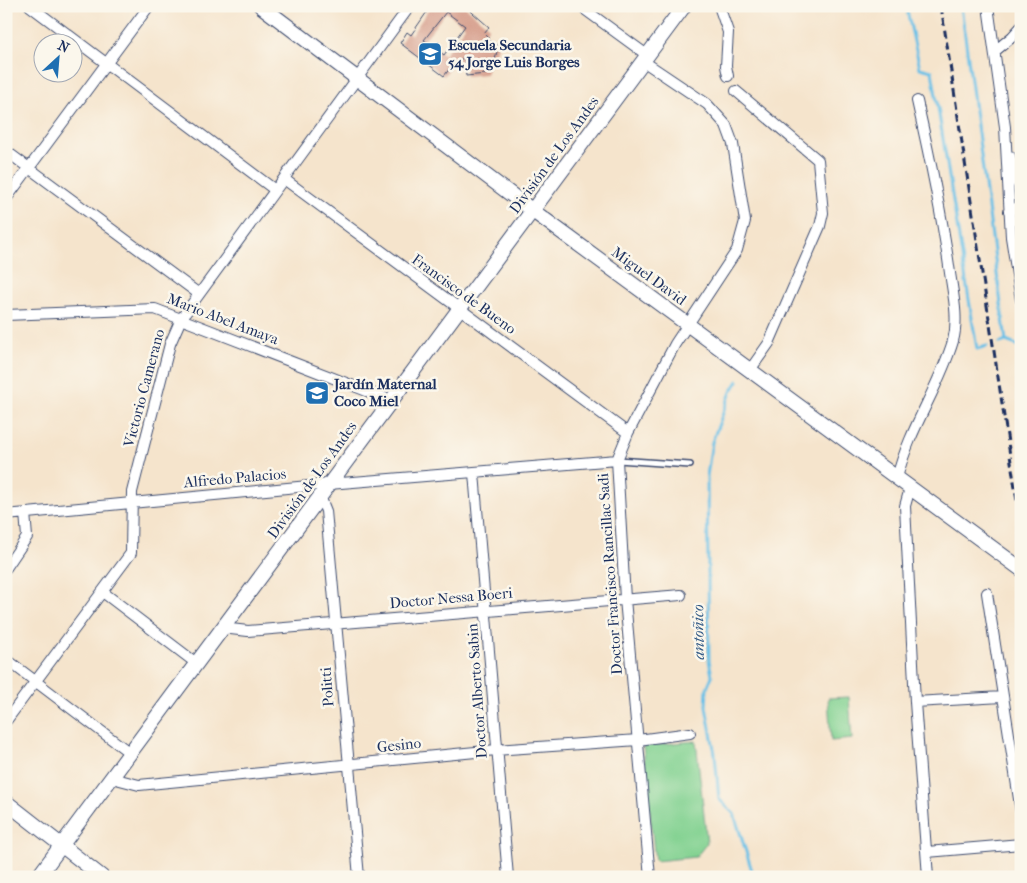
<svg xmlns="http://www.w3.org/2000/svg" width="1027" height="883" font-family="'IM FELL French Canon',serif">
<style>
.green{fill:#81d190;stroke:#4e8077}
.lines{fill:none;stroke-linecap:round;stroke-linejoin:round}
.stream{stroke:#6ac1e7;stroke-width:3}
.building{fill:#d49986;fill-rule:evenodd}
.lane-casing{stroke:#3c4a6e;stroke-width:8}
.street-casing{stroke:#3c4a6e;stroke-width:12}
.secondary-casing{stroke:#3c4a6e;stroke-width:16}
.lane{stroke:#fff;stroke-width:5}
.street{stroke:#fff;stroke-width:10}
.secondary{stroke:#fff;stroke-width:14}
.rail{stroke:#1b2f5e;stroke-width:3;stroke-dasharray:8 4;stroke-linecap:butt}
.labels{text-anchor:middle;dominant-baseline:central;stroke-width:5;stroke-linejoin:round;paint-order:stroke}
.poi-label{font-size:15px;font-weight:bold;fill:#1b2f5e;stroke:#fbf7ec;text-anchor:start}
.street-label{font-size:15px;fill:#1b2f5e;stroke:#fbf7ec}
.water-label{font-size:16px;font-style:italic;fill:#335b87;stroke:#fbf7ec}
</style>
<rect width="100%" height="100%" fill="#fbf7ec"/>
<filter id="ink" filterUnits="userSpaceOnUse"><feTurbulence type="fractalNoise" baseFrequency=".02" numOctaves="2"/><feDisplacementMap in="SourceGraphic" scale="10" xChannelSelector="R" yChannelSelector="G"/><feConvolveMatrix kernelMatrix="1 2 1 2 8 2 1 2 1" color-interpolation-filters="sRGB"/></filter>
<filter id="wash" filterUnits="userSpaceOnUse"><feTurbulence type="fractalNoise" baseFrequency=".0096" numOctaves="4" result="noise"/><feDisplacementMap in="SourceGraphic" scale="20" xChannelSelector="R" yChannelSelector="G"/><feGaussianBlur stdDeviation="1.12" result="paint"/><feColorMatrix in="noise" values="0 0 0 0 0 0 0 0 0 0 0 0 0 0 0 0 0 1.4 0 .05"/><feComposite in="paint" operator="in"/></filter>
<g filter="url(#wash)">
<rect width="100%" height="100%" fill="#f5e4cc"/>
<path class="green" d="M849 697 852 739 831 741 828 698Z
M696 741 707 843 696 857 655 861 643 746Z"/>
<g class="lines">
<path class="stream" d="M906 6 920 68 932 71 977 349 987 346
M961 6 1006 341 1019 346
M1000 343 1006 341
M738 381 731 392 712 442 707 476 709 660 712 676 707 688 706 707 715 754 719 799 734 814 754 877"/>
</g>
<g id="blocks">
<path class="building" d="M431 6H465L489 27 484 33 488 37V40L498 45 494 66 489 64 486 74 466 76 464 56 457 65 454 63 444 76 400 43 407 32 411 35ZM446 12 465 26 444 55 424 40Z"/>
</g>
</g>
<g filter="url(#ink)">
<use href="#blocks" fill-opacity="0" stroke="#3c4a6e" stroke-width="1"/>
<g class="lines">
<defs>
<path id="lane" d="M618 460 690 465"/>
<path id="street" d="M30 6 275 190
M580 6 647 55
M719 6 728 32 726 66 728 76
M988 6 1005 127 1011 237 1021 300
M995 51 1012 37 1021 27
M643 61 707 104 726 125 733 144 745 221 737 250 675 344 628 433 617 460 625 599 650 877
M736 91 818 160 823 213 820 226 769 343 750 370
M6 151 199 294
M1010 156 1021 194
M284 179 628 433
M6 199 149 6
M1009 211 1021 206
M6 315 155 309 390 400
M474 473 508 877
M897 478C909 429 939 388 953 341 959 319 953 294 950 273 942 215 930 158 917 101
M910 488 905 506 915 702 928 877
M320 496 326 511 359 877
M6 515 329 484 617 460
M6 568 27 537 25 513
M104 593 196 663
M987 593 1021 812
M222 628 248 631 681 595
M6 659 130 753
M915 702 1002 697
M6 721 131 553 132 492 170 344 181 319 410 6
M112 778 139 785 496 750 638 740 690 733
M927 852 1021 844"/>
<path id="secondary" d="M261 6 533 211 1021 569
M6 802 102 877
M38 877 684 6"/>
</defs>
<use href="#lane" class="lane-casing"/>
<use href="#street" class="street-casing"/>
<use href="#secondary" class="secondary-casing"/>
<use href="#lane" class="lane"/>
<use href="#street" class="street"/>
<use href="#secondary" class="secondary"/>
<path class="rail" d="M941 6 1021 527"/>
</g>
</g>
<defs>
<symbol id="school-square" viewBox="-11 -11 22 22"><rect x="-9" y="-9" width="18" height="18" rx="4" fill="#1f6fb2" stroke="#fbf7ec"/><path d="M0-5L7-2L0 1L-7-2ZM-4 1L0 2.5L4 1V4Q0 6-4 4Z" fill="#fff"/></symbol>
</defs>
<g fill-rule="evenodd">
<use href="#school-square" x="416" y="40" width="28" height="28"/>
<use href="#school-square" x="303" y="379" width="28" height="28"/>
</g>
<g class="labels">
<g class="poi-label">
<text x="448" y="45">Escuela Secundaria<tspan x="448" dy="17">54 Jorge Luis Borges</tspan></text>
<text x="334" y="384">Jardín Maternal<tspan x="334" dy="17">Coco Miel</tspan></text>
</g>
<g class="street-label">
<text transform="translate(554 155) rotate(-54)">División de Los Andes</text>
<text transform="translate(649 276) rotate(36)">Miguel David</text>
<text transform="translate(464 294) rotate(36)">Francisco de Bueno</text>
<text transform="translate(223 319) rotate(21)">Mario Abel Amaya</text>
<text transform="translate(144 388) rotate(-75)">Victorio Camerano</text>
<text transform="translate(235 478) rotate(-5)">Alfredo Palacios</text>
<text transform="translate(312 480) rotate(-54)">División de Los Andes</text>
<text transform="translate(610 574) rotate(-94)">Doctor Francisco Rancillac Sadi</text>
<text transform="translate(451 598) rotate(-5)">Doctor Nessa Boeri</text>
<text transform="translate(327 687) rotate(-94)">Politti</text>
<text transform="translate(477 691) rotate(-94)">Doctor Alberto Sabin</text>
<text transform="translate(399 745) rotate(-6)">Gesino</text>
</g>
<g class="water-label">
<text transform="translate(698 632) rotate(-91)">antoñico</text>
</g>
</g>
<rect width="1027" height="883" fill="none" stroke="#fbf7ec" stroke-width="25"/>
<g transform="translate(58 58) rotate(26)"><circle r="24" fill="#fbf7ec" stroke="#a1a7b3"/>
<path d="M0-4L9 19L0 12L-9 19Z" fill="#1f6fb2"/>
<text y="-8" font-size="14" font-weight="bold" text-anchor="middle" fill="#1b2f5e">N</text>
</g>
</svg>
